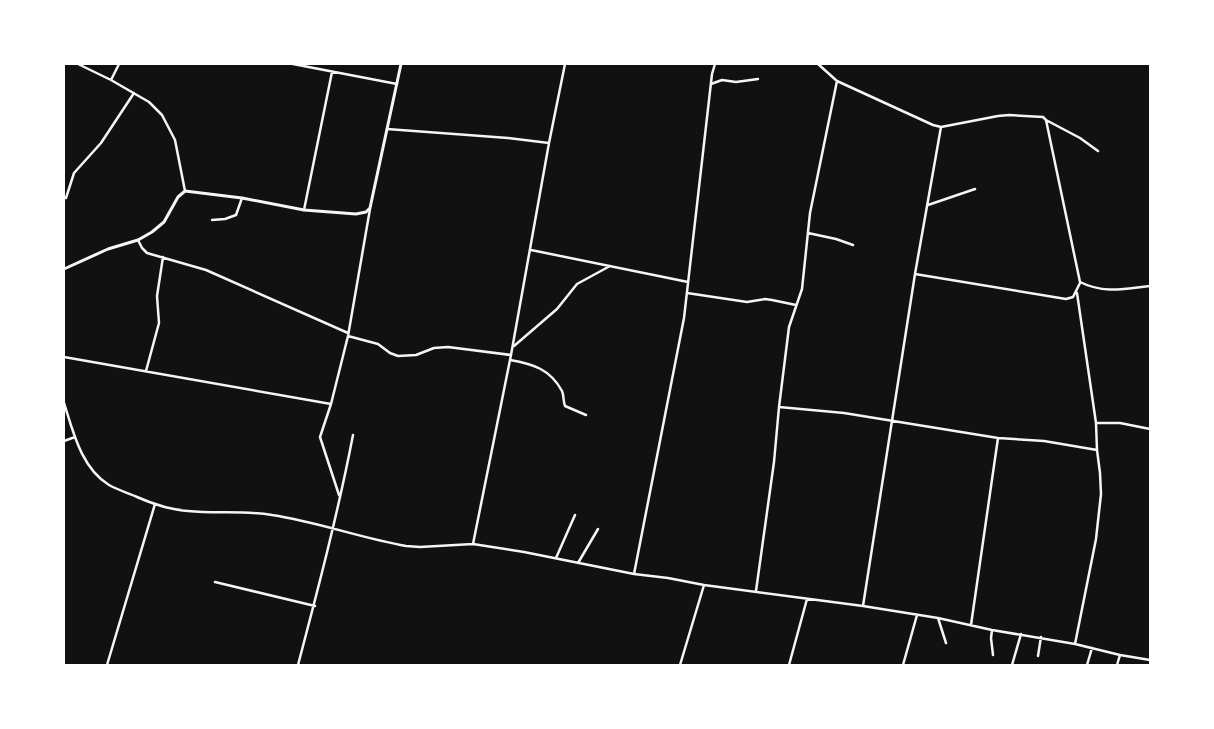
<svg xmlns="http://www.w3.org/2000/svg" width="1214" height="729" font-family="Helvetica,sans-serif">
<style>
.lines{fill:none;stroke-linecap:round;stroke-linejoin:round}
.minor{stroke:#f5f5f5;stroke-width:2.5}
.tertiary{stroke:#f5f5f5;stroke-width:3}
</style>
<rect width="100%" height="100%" fill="#111"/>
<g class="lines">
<path class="minor" d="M78 64 111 80 149 102 162 115 175 140 185 191
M293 64 397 84
M818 64 837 81 933 125 941 127 998 116 1009 115 1043 117 1046 120 1080 282C1104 294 1124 289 1150 286
M111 80 119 64
M711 84 722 80 736 82 758 79
M1046 120 1080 138 1098 151
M387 129 508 138 549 143
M66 198 74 173 101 143 134 93
M928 205 975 189
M304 210 332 72
M212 220 225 219 236 215 242 198
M808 233 836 239 853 245
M138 240 142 248 147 253 206 270 348 333
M531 250 688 282
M915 274 1066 299 1073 297 1080 283
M687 293 747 302 765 299 772 300 796 305
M1077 293 1096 423 1097 450
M348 336 378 344 390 353 398 356 416 355 434 348 448 347 511 355
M514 346 557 309 577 284 610 266
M64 357 331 404
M510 360C533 364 550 369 562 391 564 395 563 401 565 406L586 415
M146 371 159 323 157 296 163 257
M64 403C73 431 81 468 109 485 118 490 128 493 137 497 153 504 170 510 188 511 216 514 244 510 272 515 318 522 361 538 406 546L420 547 473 544 524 552 634 574 668 578 704 585 863 606 938 618 992 630 1075 644 1120 655 1150 660
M779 407 844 413 998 438 1044 441 1097 450 1100 473 1101 494 1096 539 1075 644
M1096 423H1120L1150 429
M64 441 75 437
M339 495 320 437 331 404 348 336 370 209
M473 544 511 355 549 143 565 64
M556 558 575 515
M578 563 598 529
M634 574 684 318 712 74 715 64
M215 582 315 606
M756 591 774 462 779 407 789 327 802 289 810 213 837 81
M863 606 915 274 941 127
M938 618 946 643
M971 625 998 438
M992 630 991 638 993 655
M1038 656 1041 637
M107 665 155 504
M298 665C318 589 338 513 353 435
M680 665 704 585
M789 665 807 599
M903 665 917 615
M1012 665 1021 634
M1087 665 1092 648
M1117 665 1120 655"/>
<path class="tertiary" d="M64 269 108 249 138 240 152 232 164 222 178 197 185 191 242 198 304 210 356 214 366 212 370 208 401 64"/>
</g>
<rect width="1214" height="729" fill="none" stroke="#ffffff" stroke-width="130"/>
</svg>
